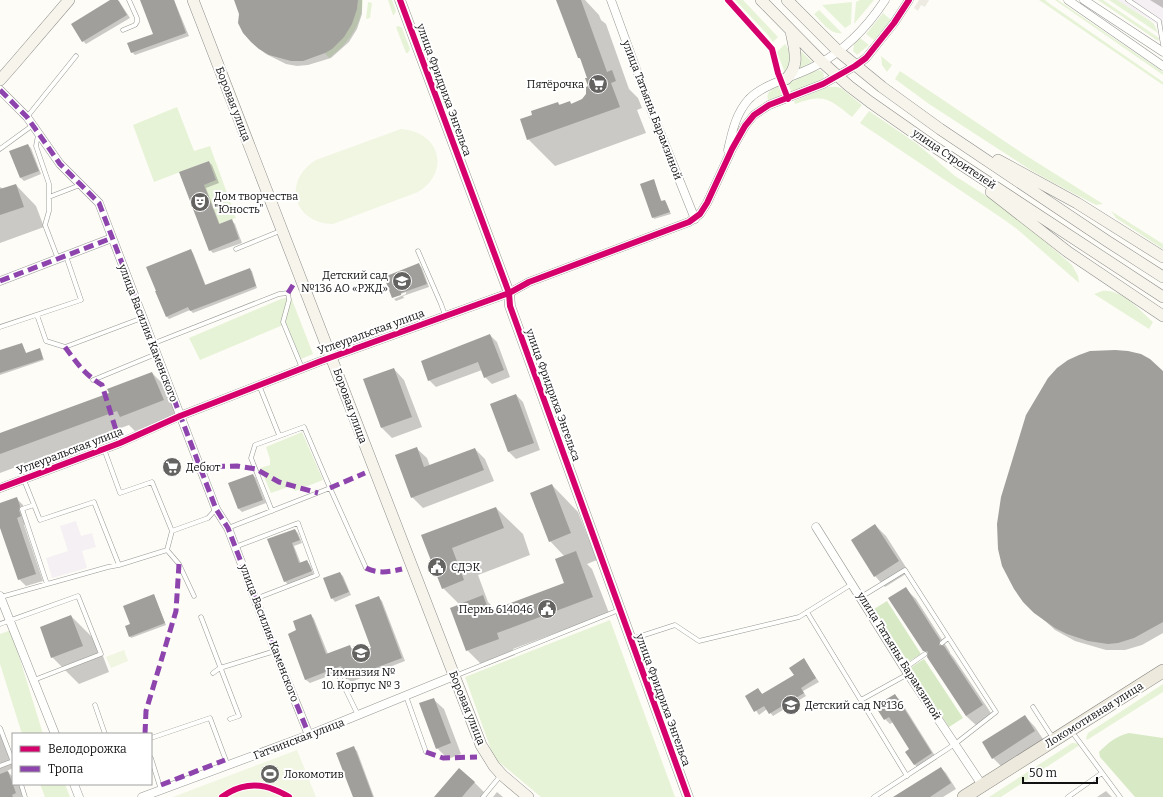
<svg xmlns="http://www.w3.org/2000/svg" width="1163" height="797" font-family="Bitter,serif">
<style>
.industrial{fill:#f5f0f3}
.green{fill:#e7f3d7}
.forest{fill:#d8eac5}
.pitch{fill:#f0f6e1}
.plaza{fill:#edebe2}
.shadow{fill:#0003}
.building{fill:#a19f9c}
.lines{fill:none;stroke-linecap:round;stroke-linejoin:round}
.service-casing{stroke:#979795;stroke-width:5}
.minor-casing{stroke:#979795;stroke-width:9}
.tertiary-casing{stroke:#979795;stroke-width:11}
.secondary-casing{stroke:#8e8d8b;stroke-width:12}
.primary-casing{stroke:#858482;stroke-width:14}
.service{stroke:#fffffe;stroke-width:4}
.minor{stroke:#fffffe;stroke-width:8}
.tertiary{stroke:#fffffe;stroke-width:10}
.secondary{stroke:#f6f4eb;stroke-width:11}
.primary{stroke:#ede9dc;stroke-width:13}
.quiet{stroke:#8e44ad;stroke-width:5;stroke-dasharray:10 5;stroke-linecap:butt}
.cycleway-casing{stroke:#fff;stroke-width:8}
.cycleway{stroke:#d6006c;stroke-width:6}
.labels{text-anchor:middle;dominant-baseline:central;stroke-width:4;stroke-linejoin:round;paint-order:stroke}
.poi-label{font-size:11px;fill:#111;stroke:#fff;text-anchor:start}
.street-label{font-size:11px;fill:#111;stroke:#fff}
</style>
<rect width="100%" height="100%" fill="#fdfcf7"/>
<path class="industrial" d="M1116 0H1163V27Z
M76 521 81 536 92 533 96 547 82 551 87 568 52 578 46 558 68 551 60 526Z"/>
<path class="green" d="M358 0H363C362 25 348 44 329 58L325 53C340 43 358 18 358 0Z
M388 0H392L396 11 394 15H393Z
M735 0H743L778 37 773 42 767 34Z
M860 0H874L854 24 856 2Z
M1039 0H1045L1050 4 1163 82V85Z
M1055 0H1058L1163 72V75Z
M1098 0H1103L1159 38 1158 41Z
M1109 0H1117L1149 20 1154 24 1158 33Z
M368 2 372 3 370 18 366 19Z
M852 2 851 24 845 28 822 5Z
M819 10 842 33C830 35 822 22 814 14Z
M883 13 891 20 874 40 866 34Z
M399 26 402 28 410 49 408 53H406L396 27Z
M860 38 869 45 857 55 853 51 854 44Z
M785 44C793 54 791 63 785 73L777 52Z
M800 52H802L812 62 800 68 799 67Z
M881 56 892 65 887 72 882 65Z
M815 71 819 70 823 72 824 76 823 79 792 93 788 83Z
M900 71 1022 153 1103 204 1096 205 1050 181 1029 169 929 104 895 79Z
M779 86 783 96 768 100C765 92 773 88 779 86Z
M828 87H837L841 88 862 105 852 117C829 99 825 93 795 104L794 101Z
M177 107 194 151 210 146 236 218 219 224 204 185 216 180 209 161 154 182 133 125Z
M869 111 916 143 955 176 1010 211 1072 265 1078 276 1079 283 1017 229 1006 221 860 123Z
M1111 211 1163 244V249L1116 218Z
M1102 291C1123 289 1139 310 1153 322L1149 329 1094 294Z
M291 297 313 354 301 359 287 326 283 325 200 360 189 338 281 299Z
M302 432 323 480 295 491 291 486 271 493 260 468 270 465V459L266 447Z
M610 620 675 797H541L494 758 465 677Z
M11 630 43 734H22L0 664V634Z
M1163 684V692L1087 740 1086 738 1088 733Z
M1072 743H1075L1080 745 1001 797H989Z
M40 784H65L70 797H45Z"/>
<path class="forest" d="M887 601 921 654 908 662 874 609Z
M924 659 963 718 949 727 910 668Z
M1129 733 1163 738V797H1135L1100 757 1099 752C1108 743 1116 736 1129 733Z"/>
<path class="pitch" d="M401 129C440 132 451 171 418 192L333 224C293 223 282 181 316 160Z
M124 650 128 661 111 668 106 657Z
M297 750 316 797H173Z"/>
<path class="plaza" d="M919 0H929L925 7 921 5 918 11 914 8Z"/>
<path class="shadow" d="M112 0 119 1 130 18 86 44 83 41Z
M141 0H174L189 36 135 55 132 52 154 34Z
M235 0H362V14L357 29 349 42 331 58 308 65 297 66 286 64 266 54 257 47 240 14Z
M557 0H585L599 15 601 20 606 24 629 89 638 98 642 108 637 110 646 133 555 166 528 139 534 115 558 103 560 105 569 102 572 104 583 100 590 87 588 78 582 60 579 58Z
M1150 0H1163V8Z
M28 145 31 148 41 174 24 181 21 178Z
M209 162 212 165 219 183 206 188 220 225 231 220 235 224 242 243 213 253 210 250 180 173Z
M653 180 662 202H666L671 214 654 219 641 184Z
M16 185 36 206 44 227 0 243V187L4 189Z
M191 251 193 253 206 286 249 269 252 271 257 288 193 313 190 310 169 319 167 317Z
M419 264 422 268 429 287 403 296 404 298 396 301 394 299 406 294V292L393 297V298L385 278Z
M490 335 497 342 510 377 492 384 485 377 482 370 436 387 429 380Z
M22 344 26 354 41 351 44 360 0 375V351Z
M394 369 404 380 422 427 392 438 382 428Z
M1163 371V633L1142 645 1125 650H1106L1075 641 1055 630 1031 608 1027 416 1048 379Z
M152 373 166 387 178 414 135 431 129 425 0 473V434L110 394Z
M516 395 523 402 540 450 516 459 509 452 491 404Z
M416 448 427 458 430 466 475 449 485 459 494 481 423 508 412 497Z
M253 475 256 478 266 503 242 512 239 509 229 484Z
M552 485 578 512 597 560 587 564 592 569 609 613 513 649 515 655 484 667 467 650 460 605 443 588 423 536 496 508 523 534 530 555 478 575 488 602 496 610 565 584V557L550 541Z
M16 498 23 505 26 514 25 517 27 523 24 525 43 581 26 586 19 579 0 525V504Z
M875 525 886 536 909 572 885 587 875 576Z
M295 530 298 533 302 543 294 546 301 564 307 561 310 565 314 575 288 585 285 581 269 540Z
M340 573 343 576 351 595 335 602 332 598Z
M905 588 916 599 950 652V653L954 658 993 716 977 726 966 716 928 655 924 651Z
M154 595 166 625 131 638 130 636 132 624Z
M378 597 382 601 405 661 351 682 347 678 344 670 310 683 306 680 298 631 311 615 314 619 328 654 349 646 353 650 355 656 373 649Z
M71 616 98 643 109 672 79 684 52 657Z
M804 660 819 682 803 691 806 696 773 716 767 709 759 715 746 696 758 689 763 695 795 676Z
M895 695 900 700 937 759 920 770 914 764 910 750 893 722 890 724 885 719Z
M433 699 444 709 461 754 448 759 437 748Z
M1025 716 1035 727 1045 742 1004 769 993 758Z
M0 734 13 768 7 771 13 777V784H20L26 797H0Z
M354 748 357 751 374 797H354Z
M941 768 946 773 956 789 943 797H895Z
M474 782 485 793 481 797H436Z
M1106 791 1112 797H1097Z
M497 792 503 797H493Z"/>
<path class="building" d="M110 0H118L127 15 82 42 71 24Z
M140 0H174L186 33 131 53 127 43 153 34Z
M234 0H358L357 9 352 24 344 37 332 49 325 53 303 61H291L269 55 259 49 251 42 243 33 238 23 239 14Z
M556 0H581L607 72 612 70 616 81 611 83 620 107 527 140 520 119 532 115 531 111 558 102 559 105 570 101 571 104 582 99 586 94V87L588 86 585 78H587L580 58H578Z
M28 144 39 171 20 178 9 151Z
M209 161 216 180 204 185 219 224 232 219 239 239 209 251 179 172Z
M654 179 661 201 665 200 670 212 652 218 640 184Z
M16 184 24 207 0 215V189Z
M191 249 205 285 250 268 256 286 190 311 188 307 166 317 155 291H156L146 267Z
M419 263 427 284 401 293V295L392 298 384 277Z
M490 334 504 370 484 378 478 362 428 381 421 361Z
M22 343 26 353 40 348 43 359 0 373V350Z
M1115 350 1128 351 1141 354 1150 359 1163 371V622L1134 638 1118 643 1108 644 1088 641 1067 634 1055 628 1034 613 1023 602 1014 589 1002 566 998 549 997 524 1001 497 1026 415 1048 378 1057 368 1068 360 1079 355 1090 351Z
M394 368 412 417 381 428 363 379Z
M152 372 164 400 120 417 117 411 0 454V433L109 393 107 389Z
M516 394 534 443 508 452 490 404Z
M417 447 424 467 475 448 484 470 411 498 395 455Z
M253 474 263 500 238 509 228 483Z
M552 484 571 533 549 542 530 493Z
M17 497 20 506 19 510 21 516 17 518 36 574 18 580 0 528V503Z
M496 507 504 528 452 548 464 580 442 589 421 535Z
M875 524 899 561 874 577 851 540Z
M295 529 300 540 292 543 299 563 307 560 312 571 284 582 267 539Z
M576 551 593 597 497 633 499 639 466 651 450 608 483 595 489 611 564 583 555 559Z
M340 572 349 592 331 599 323 578Z
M906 587 940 640 939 645 944 646 983 705 966 716 927 657 928 652 926 651H923L888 598Z
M154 594 165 623 129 637 125 626 130 624 123 606Z
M379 596 402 658 346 679 341 666 305 680 288 634 296 630 293 621 311 614 326 654 350 645 354 655 371 648 355 605Z
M71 615 83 646 51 658 40 627Z
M804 658 816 678 801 688 804 693 769 714 764 706 754 712 745 696 758 688 762 694 794 675 789 668Z
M895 694 932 753 914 765 905 752 909 749 889 717 884 720 875 706Z
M434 698 451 743 436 749 419 703Z
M1025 715 1035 731 992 759 982 742Z
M354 746 373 797H353L336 753Z
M941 767 951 783 930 797H893Z
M459 768 475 782 467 791 462 797H434Z
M8 771 16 793 12 795 13 797H0V774Z"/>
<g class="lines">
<defs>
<path id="service" d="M1128 0 1159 21 1163 45
M123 30 135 25 137 22V18L129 0
M27 117 76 56
M38 135 36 146 49 184V211L45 225 58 259
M0 149 33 125
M49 197 80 185
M236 249 280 231
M418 251 441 304 445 315
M37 315 46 341 65 347 142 318
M0 327 81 300 66 256
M152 344 279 294 288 293 289 300 283 322 302 368
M93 380 156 354
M259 385 279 435
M104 449 120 493 152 482 172 531
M24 480 40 520 94 502 119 565
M34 505 22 509 47 584
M272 511 251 458 255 445 304 427 330 488 366 568
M228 528 330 488
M235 547 298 523 317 575 255 599
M167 550 179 564 194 596
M1 597 108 567 119 565 167 550 172 531 208 518 216 509
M861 597 905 570 996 712 955 744 874 797
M807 612 907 776
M201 617 239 716 230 719
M0 624 78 596 101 654 34 680
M632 639 675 625 699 641 799 617 852 584
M942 643 948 638
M905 668 925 654
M213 673 220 668 275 651
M339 676 358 715
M455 676 619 610
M406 696 426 752
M861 700 908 674
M95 705 105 734
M1033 707 1053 738
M0 728 13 762
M1075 736 1120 797
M151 738 210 718 228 766
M151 758 161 790
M0 766 13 761
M21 784 25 797
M483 797 501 775
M1068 797 1102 773"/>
<path id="minor" d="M611 0 650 107 695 219
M1068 0 1163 66
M1084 0 1163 52
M0 90 27 117 60 164 99 203 216 509 228 528 275 651 309 735
M728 150C732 132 736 113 749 99 766 82 796 77 817 65 845 50 868 26 885 0
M0 281 112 238
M0 488 120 443 180 416 321 361 509 293 529 282 689 222 700 214 707 203 732 149 745 126 754 115 769 105 823 84 855 66 866 58 894 23 909 0
M816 527 908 674 982 785
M0 596 55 734
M74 784 79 797
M142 797 309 735 454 676"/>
<path id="tertiary" d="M400 0 509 293 510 306 688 797"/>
<path id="secondary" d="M193 0 481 745 494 766 502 775 528 797
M761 0 822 62 849 86 870 102 930 144 1163 297
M787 0 838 51 882 87 940 129 1107 241 1163 277
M786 79C801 65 794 49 791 31
M0 80 15 63 69 0
M998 160 1077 203 1163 257
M991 192 1068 252 1163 316"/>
<path id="primary" d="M964 797 1163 671"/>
</defs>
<use href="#service" class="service-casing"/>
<use href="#minor" class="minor-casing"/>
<use href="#tertiary" class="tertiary-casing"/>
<use href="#secondary" class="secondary-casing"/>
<use href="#primary" class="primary-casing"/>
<use href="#service" class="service"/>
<use href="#minor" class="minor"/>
<use href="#tertiary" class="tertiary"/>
<use href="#secondary" class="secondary"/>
<use href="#primary" class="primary"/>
<path class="quiet" d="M0 90 27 117 60 164 99 203 216 509 228 528 275 651 309 735
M0 281 112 238
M288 293 293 285
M65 347C76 362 85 375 102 385L120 443
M200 467 237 466 256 469 279 482 318 493
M330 488 365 473
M366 568C377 574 390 572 402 569
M145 734 146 711 176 611 179 564
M426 752 443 758 477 757
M161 785 225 760"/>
<defs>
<path id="cycleway" d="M400 0 509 293 510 306 688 797
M728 0 772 49 778 73 788 99
M0 488 120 443 180 416 321 361 509 293 529 282 689 222 700 214 707 203 732 149 745 126 754 115 769 105 823 84 855 66 866 58 894 23 909 0
M222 797C238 785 257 782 275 790 280 792 285 794 289 797"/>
</defs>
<use href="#cycleway" class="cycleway-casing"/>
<use href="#cycleway" class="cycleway"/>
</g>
<defs>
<symbol id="supermarket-disc" viewBox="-11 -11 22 22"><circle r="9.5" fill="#646362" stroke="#fff"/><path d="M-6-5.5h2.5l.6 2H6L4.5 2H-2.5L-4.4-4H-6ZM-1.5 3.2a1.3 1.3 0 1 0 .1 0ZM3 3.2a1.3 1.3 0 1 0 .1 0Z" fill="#fff"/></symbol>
<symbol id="theatre-disc" viewBox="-11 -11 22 22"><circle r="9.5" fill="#646362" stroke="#fff"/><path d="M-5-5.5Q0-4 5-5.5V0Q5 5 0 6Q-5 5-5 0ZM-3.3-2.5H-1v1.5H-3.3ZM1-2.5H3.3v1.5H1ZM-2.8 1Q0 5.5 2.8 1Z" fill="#fff"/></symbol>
<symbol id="school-disc" viewBox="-11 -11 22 22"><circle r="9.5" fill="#646362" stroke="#fff"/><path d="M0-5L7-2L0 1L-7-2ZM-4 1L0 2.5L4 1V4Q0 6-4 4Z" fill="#fff"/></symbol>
<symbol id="civic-disc" viewBox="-11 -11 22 22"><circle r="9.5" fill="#646362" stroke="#fff"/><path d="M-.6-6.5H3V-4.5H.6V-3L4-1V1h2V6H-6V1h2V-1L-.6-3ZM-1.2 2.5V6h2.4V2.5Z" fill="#fff"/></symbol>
<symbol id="stadium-disc" viewBox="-11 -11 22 22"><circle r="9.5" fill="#646362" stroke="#fff"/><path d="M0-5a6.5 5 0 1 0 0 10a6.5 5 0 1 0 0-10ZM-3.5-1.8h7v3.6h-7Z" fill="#fff"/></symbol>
</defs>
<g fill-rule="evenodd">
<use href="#supermarket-disc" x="587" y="73" width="22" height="22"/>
<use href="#theatre-disc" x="189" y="191" width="22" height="22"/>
<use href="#school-disc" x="391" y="270" width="22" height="22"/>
<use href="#supermarket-disc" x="161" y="456" width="22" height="22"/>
<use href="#civic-disc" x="426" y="556" width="22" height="22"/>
<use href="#civic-disc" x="536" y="598" width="22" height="22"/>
<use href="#school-disc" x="350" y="642" width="22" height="22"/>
<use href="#school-disc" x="780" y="694" width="22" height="22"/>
<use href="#stadium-disc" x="259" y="763" width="22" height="22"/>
</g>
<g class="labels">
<g class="poi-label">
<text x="584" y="84" text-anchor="end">Пятёрочка</text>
<text x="214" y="196">Дом творчества<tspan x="214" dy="13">"Юность"</tspan></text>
<text x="388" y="275" text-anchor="end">Детский сад<tspan x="388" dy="13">№136 АО «РЖД»</tspan></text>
<text x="186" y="467">Дебют</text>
<text x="451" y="567">СДЭК</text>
<text x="533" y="609" text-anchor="end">Пермь 614046</text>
<text x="361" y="672" text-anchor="middle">Гимназия №<tspan x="361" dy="13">10. Корпус № 3</tspan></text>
<text x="805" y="705">Детский сад №136</text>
<text x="284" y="774">Локомотив</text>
</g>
<g class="street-label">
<text transform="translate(444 90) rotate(70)">улица Фридриха Энгельса</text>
<text transform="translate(233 104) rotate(69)">Боровая улица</text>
<text transform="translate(652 110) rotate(69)">улица Татьяны Барамзиной</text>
<text transform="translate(954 159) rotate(34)">улица Строителей</text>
<text transform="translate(371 332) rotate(-20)">Углеуральская улица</text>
<text transform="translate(148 333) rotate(69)">улица Василия Каменского</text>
<text transform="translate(553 395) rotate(70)">улица Фридриха Энгельса</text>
<text transform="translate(350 406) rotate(70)">Боровая улица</text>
<text transform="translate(70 451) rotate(-21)">Углеуральская улица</text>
<text transform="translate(269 633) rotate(69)">улица Василия Каменского</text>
<text transform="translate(899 656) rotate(58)">улица Татьяны Барамзиной</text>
<text transform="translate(663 700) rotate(70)">улица Фридриха Энгельса</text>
<text transform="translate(467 708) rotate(68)">Боровая улица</text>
<text transform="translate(1094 715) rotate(-32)">Локомотивная улица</text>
<text transform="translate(299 739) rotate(-21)">Гатчинская улица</text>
</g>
</g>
<rect x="12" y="733" width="140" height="52" fill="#ffffff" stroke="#a0a0a0"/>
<rect x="20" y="746" width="20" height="6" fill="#d6006c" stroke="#a0a0a0"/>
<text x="48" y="753" font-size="12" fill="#111111">Велодорожка</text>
<rect x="20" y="766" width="20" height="6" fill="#8e44ad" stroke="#a0a0a0"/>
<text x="48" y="773" font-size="12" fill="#111111">Тропа</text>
<path d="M1023 777v6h74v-6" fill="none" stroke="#111111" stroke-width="2"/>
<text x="1029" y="777" font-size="12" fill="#111111" stroke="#ffffff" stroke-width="3" paint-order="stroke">50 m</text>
</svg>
